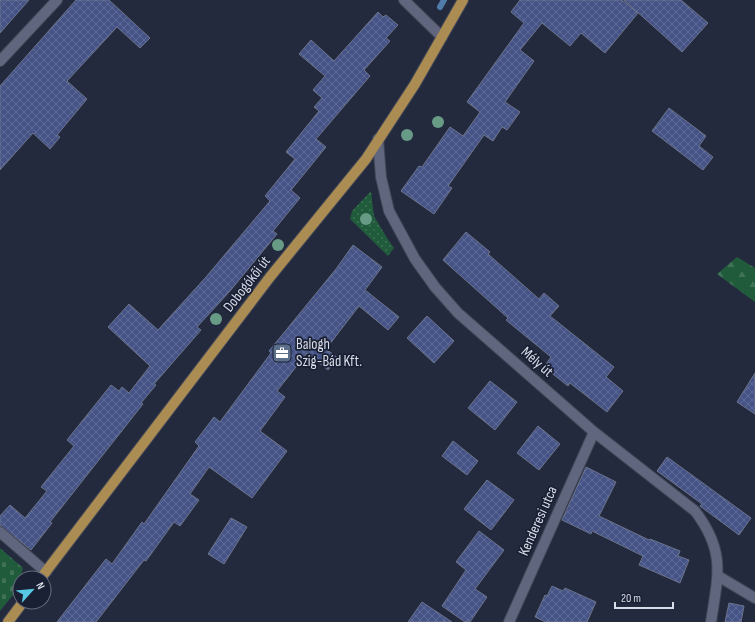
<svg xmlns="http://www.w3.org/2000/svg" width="755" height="622" font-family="'Sofia Sans Condensed',sans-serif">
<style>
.grass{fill:url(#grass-dots)}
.forest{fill:url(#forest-firs)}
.cemetery{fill:url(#cemetery-stones)}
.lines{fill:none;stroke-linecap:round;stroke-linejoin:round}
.stream{stroke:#4f7ca8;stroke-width:6}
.building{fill:url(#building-cross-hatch);stroke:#6c748b}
.minor-casing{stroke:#424757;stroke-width:12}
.major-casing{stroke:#424757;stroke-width:12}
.minor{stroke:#5f667d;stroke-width:10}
.major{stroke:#ab8c53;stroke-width:10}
.tree{fill:#689b85}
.labels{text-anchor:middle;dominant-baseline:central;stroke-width:3.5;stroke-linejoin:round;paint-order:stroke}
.street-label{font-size:15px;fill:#d9ddea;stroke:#1a2033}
.poi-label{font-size:15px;fill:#d9ddea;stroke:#1a2033;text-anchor:start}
</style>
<defs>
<pattern id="grass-dots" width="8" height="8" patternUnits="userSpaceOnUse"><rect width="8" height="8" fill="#205b3b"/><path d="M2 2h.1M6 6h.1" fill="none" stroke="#407258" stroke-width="1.8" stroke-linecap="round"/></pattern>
<pattern id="forest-firs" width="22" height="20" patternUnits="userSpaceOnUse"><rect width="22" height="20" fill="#205b3b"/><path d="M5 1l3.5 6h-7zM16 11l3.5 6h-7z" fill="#407258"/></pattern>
<pattern id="cemetery-stones" width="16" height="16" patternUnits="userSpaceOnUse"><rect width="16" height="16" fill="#205b3b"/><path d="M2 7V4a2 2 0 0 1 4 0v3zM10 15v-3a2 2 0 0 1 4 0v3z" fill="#407258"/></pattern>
<pattern id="building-cross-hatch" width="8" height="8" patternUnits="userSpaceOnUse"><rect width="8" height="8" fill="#455386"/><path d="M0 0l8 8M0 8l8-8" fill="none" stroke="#5f6b97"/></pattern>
</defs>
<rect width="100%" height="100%" fill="#242a3d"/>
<path class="grass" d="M371 191 374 216 387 238 394 248 388 256 350 219 352 211Z"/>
<path class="forest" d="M737 257 755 268V302L717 274Z"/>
<path class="cemetery" d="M0 548 23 568 18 589 0 611Z"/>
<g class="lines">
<path class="stream" d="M440 7 444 0"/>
</g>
<path class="building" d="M0 0H29L0 33Z
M76 0H109L150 38 140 48 117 27 67 81 87 99 57 135 60 137 50 149 33 133 0 170V86Z
M520 0H622L638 13 605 53 581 33 570 46 542 23 520 50 534 61 505 102 520 112 507 130 502 127 493 141 484 135 448 186 452 188 434 214 401 191 419 166 422 167 450 127 463 136 480 112 467 102 524 23 511 12Z
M624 0H681L708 23 682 52Z
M378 12 383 17 386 15 398 25 386 38 390 41 364 70 370 76 316 139 326 147 291 190 300 198 273 231 277 234 230 291 197 327 201 330 154 384 156 385 141 403 143 404 50 522 52 523 31 550 0 525V516L10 505 25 518 47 491 41 487 74 446 67 440 111 385 119 391 122 387 129 393 150 366 108 327 129 304 158 330 206 277 270 201 265 196 295 159 286 152 319 111 314 107 322 98 313 90 325 76 299 54 311 40 334 61Z
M669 108 706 136 699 146 713 157 703 170 652 131Z
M466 232 490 252 488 254 539 299 544 293 559 306 550 316 614 367 606 377 623 391 607 412 570 383 568 386 544 367 551 357 506 320 508 318 443 260Z
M353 245 382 267 365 290 399 317 388 330 359 306 326 349 338 358 328 370 307 353 277 391 285 397 260 431 287 451 252 498 209 467 190 494 199 500 180 526 174 522 146 561 144 560 96 622H57L106 559 112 564 142 522 144 524 199 446 195 442 214 417 220 422 271 353 269 351 336 269Z
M427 316 454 341 434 363 407 338Z
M755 373V414L737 402Z
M490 381 517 402 495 430 468 408Z
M538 426 560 444 539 470 517 453Z
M453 441 478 461 467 475 442 456Z
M667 457 751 518 739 535 700 506 702 504 657 471Z
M586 467 616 482 599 516 649 540 650 539 680 551 678 556 689 560 680 583 639 565 643 556 592 531 591 534 562 520Z
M487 480 514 500 491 530 464 509Z
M231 518 247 527 224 564 208 554Z
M479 531 504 550 475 589 487 597 470 622H465L442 606 466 570 456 562Z
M552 586 563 591 565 588 596 602 587 622H546L535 617 545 595 547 596Z
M422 602 452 622H408Z
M729 603 744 606 741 622H725Z"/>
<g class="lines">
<defs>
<path id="minor" d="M404 0 442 37
M0 61 57 0
M378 139 381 177 389 211 415 259 435 287 458 313 594 432 695 511C726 552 718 575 711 622
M0 532 46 572
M718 576 755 598
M509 622 594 432"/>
<path id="major" d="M41 578 270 277 366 159 415 84 463 0
M8 622 23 602"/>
</defs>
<use href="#minor" class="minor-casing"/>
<use href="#major" class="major-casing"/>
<use href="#minor" class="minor"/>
<use href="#major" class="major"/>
</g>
<g class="tree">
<circle cx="438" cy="122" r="6"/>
<circle cx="407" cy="135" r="6"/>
<circle cx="366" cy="219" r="6"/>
<circle cx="278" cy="245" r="6"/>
<circle cx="216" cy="319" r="6"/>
</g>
<defs>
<symbol id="office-square" viewBox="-11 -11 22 22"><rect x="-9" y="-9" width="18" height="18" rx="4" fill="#5c6f8a" stroke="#1a2033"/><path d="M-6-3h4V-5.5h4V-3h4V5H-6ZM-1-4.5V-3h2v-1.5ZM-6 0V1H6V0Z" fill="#fff"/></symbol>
</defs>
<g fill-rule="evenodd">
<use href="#office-square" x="271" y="342" width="22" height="22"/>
</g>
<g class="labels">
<g class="street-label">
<text transform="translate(247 284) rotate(-52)">Dobogókői út</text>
<text transform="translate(537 362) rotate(41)">Mély út</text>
<text transform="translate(538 521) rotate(-66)">Kenderesi utca</text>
</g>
<g class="poi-label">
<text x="296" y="344">Balogh<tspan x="296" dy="17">Szig-Bád Kft.</tspan></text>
</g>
</g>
<g transform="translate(32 590) rotate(63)"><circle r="19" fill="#1a2033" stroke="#666c7c"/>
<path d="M0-3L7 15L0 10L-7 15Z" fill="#58c9e4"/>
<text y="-6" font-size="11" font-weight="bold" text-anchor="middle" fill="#d9ddea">N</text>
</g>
<path d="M615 602v6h58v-6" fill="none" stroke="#d9ddea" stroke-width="2"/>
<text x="621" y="602" font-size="12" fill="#d9ddea" stroke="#1a2033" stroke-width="3" paint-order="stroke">20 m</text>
</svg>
